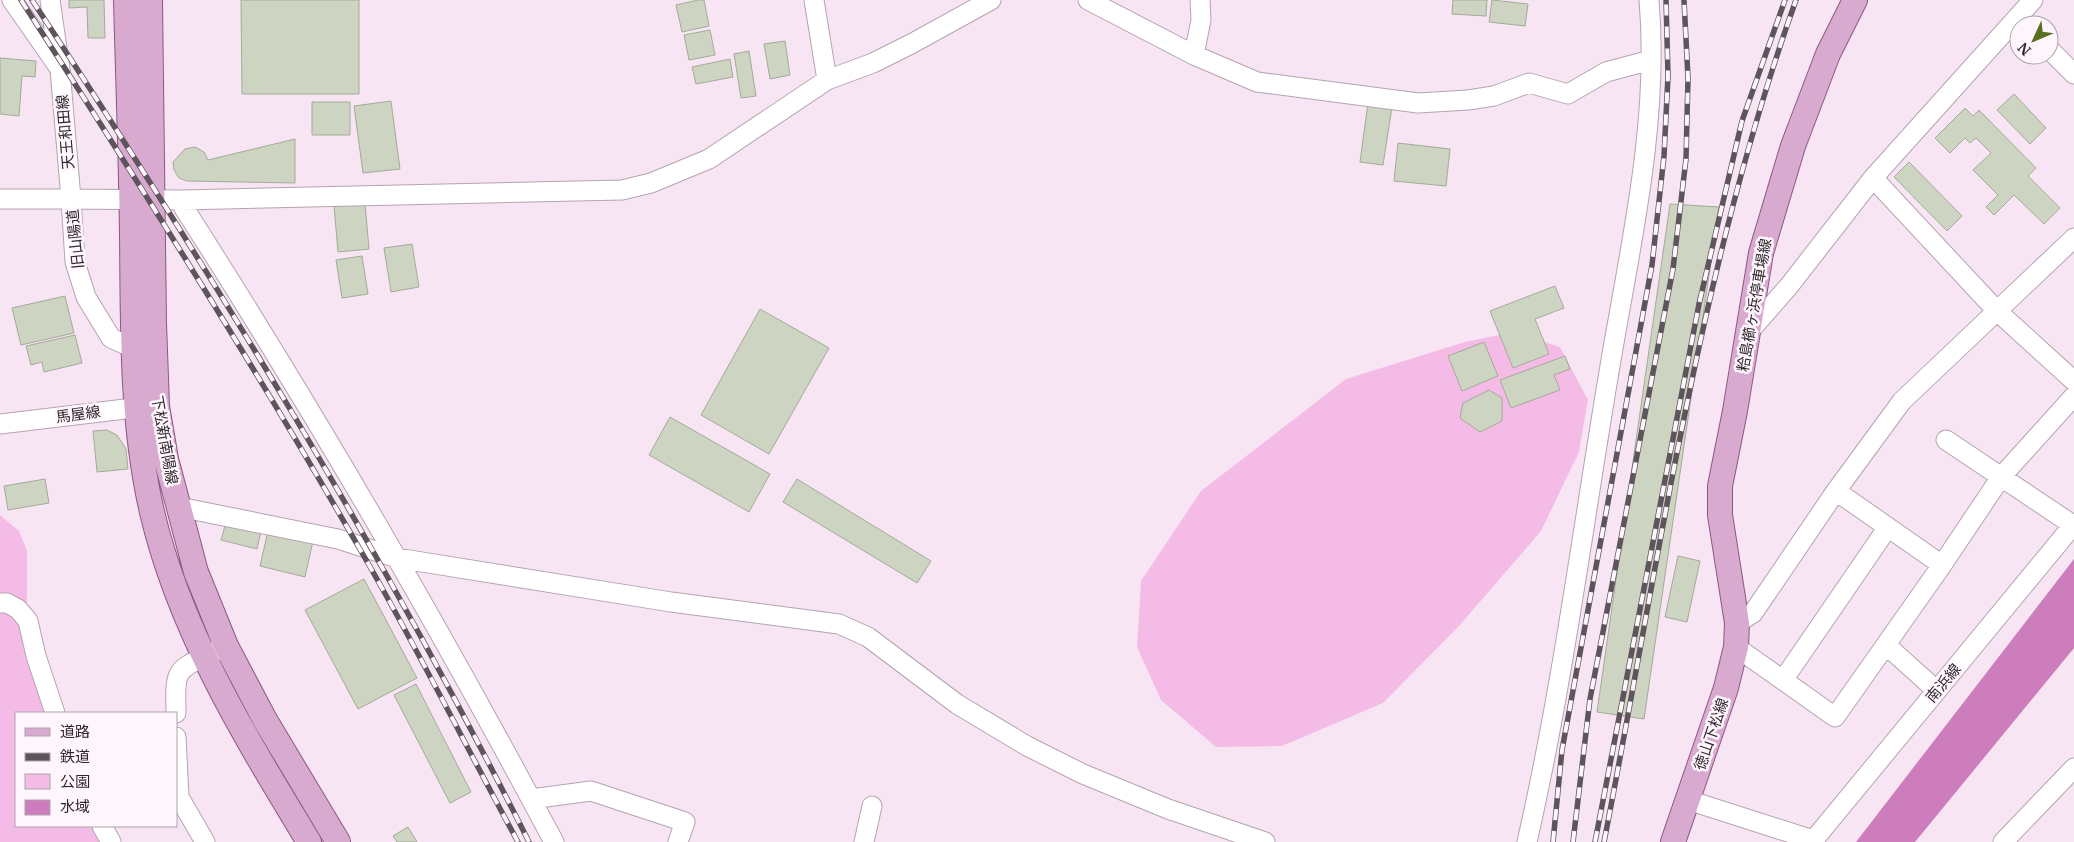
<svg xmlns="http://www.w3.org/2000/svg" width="2074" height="842" font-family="Merriweather,'Noto Sans JP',serif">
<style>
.green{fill:#f4bbe6}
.water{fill:#cd7dbb}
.building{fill:#cdd5c2;stroke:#a3aa98}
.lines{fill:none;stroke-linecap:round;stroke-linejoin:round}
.minor-casing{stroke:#b5a3b0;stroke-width:21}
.major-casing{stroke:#8d5782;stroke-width:26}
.minor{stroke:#fff;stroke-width:19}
.major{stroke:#d9aacf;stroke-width:24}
.rail-casing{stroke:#5e545b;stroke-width:5.5}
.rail{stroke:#fef6fc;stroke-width:4;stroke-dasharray:11;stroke-linecap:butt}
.labels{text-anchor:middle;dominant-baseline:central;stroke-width:5;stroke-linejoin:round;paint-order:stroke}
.street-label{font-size:15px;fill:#2f282d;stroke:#fef6fc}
</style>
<rect width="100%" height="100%" fill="#f8e5f3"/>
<path class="green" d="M1514 332 1560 347 1588 400 1579 452 1541 531 1459 626 1383 703 1282 746 1216 747 1161 700 1137 647 1141 581 1201 491 1346 379 1465 342Z
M0 515 19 531 27 551V615L55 713H16V826H99L104 842H0Z"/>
<path class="water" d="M2074 559V648L1915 842H1856Z"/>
<path class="building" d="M69 0H104L105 38H88L87 7 69 8Z
M241 0H359V94H242Z
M698 0H704L709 26 682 32 676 5Z
M1453 0H1487L1486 16 1452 14Z
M1492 0 1528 4 1525 26 1489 22Z
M710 30 715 55 689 60 684 35Z
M785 41 790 75 770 79 764 44Z
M749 51 756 96 741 98 734 54Z
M0 58 36 61 35 77 22 76 19 116 0 114Z
M730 59 733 77 696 84 692 67Z
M2014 94 2046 128 2030 144 1997 110Z
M391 101 400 169 363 173 354 106Z
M312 102H350V135H312Z
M1368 103 1392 107 1383 165 1360 162Z
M1965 108 1973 116 1979 110 2036 168 2028 176 2060 208 2044 224 2014 195 1994 215 1986 207 1998 195 1973 170 1991 153 1976 138 1970 143 1965 138 1950 153 1935 138Z
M295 139V183L187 181 179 178 174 170 173 162 185 149 195 147 204 152 208 160Z
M1398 143 1450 149 1446 186 1394 181Z
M1909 162 1962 216 1947 231 1894 177Z
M365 203 369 249 338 252 334 206Z
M1670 204 1719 207 1644 719 1597 712Z
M412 244 419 287 391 292 384 248Z
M362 256 368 294 342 298 336 260Z
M1555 286 1564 308 1535 319 1549 354 1513 368 1490 311Z
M65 296 74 333 21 345 12 308Z
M760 309 829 348 769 454 701 415Z
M75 335 82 363 44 372 42 362 31 365 26 346Z
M1484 342 1498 376 1462 391 1448 356Z
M1565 356 1570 369 1554 375 1560 390 1511 408 1500 380Z
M1489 390 1502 398V421L1480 432 1460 418 1463 403Z
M670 417 770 474 749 512 649 455Z
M107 430 117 435 126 449 128 469 97 472 93 431Z
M45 479 49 503 8 510 4 486Z
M797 479 931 561 917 583 783 502Z
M226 522 261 531 257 549 221 540Z
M268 531 313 541 305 577 260 566Z
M1678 556 1700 561 1687 622 1665 617Z
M364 579 417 678 358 709 305 610Z
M416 684 471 792 450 803 394 695Z
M408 827 417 842H397L393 836Z"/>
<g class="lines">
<defs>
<path id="minor" d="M12 0 58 66
M50 0 60 69 71 199 182 200 622 190 651 183 709 159 827 80 873 63 911 44 991 0
M814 0 827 80
M1088 0 1194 55 1257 82 1418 103 1468 100 1494 96 1529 83 1568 94 1606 72 1651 60
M2049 49 2074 74
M1194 55 1201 20 1200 0
M1873 178 1997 311 2074 381
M0 199H71L75 262 86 297 111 338 133 348
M182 200 184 208C316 414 439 626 554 842
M1747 334 1789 286 1873 178 2033 0
M0 424 150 406
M1946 440 2073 525
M1836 491 1942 565
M179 507 338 539 397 558 671 602 839 624 868 637 957 704 1027 746 1083 774 1168 809 1265 842
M0 603H7L18 609 28 621 36 656 55 713
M1737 623 1753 613 1836 491 1902 401 2074 238
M1886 645 1936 690
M1736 647 1835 717 1942 565 2001 477 2074 396
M1783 680 1888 527
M176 713C175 667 175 671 216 651
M176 737 179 797 205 842
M531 799 591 791 685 822 678 842
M1688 800 1813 840
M102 826 111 842
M864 842 872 806
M1527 842C1562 689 1582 533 1608 378 1628 255 1660 126 1649 0
M1812 842 2074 524
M2003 842 2074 768"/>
<path id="major" d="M126 0C128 78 131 156 132 234 133 327 131 421 152 512 180 632 246 738 309 842
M150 0 154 323 157 406 166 459 196 572 226 646 265 720 338 842
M1673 842 1726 688 1736 647 1737 623 1720 515V486L1735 411 1761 253 1793 146 1828 54 1855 0"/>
</defs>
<use href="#minor" class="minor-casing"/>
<use href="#major" class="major-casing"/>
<use href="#minor" class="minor"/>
<use href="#major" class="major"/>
<defs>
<path id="rail" d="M21 0C141 186 259 373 369 565 421 656 468 750 518 842
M32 0C211 272 383 551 529 842
M1553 842 1562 750 1652 265 1664 156 1668 76 1666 0
M1573 842 1590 699 1673 269 1686 159 1688 78 1684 0
M1595 842 1699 304 1742 121 1785 0
M1604 842C1659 561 1699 270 1796 0"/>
</defs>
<use href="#rail" class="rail-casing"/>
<use href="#rail" class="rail"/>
</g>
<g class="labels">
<g class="street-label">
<text transform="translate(65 132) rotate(-95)">天王和田線</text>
<text transform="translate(75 239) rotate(-96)">旧山陽道</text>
<text transform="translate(1754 305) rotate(-80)">粭島櫛ヶ浜停車場線</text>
<text transform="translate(78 414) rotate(-8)">馬屋線</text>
<text transform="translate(165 440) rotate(80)">下松新南陽線</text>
<text transform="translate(1943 683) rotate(-50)">南浜線</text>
<text transform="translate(1711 734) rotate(-71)">徳山下松線</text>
</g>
</g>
<rect x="15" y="712" width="162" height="115" fill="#fef6fc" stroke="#aba4a9"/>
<rect x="25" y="728" width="25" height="8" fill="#d9aacf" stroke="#aba4a9"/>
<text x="60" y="737" font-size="15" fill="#2f282d">道路</text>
<rect x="25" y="753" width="25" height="8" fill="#5e545b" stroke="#aba4a9"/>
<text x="60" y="762" font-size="15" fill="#2f282d">鉄道</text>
<rect x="25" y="774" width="25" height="15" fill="#f4bbe6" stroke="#aba4a9"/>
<text x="60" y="787" font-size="15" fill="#2f282d">公園</text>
<rect x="25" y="800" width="25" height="15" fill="#cd7dbb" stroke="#aba4a9"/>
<text x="60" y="812" font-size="15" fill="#2f282d">水域</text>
<g transform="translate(2034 40) rotate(226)"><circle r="24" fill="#fef6fc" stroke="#aba4a9"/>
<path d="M0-4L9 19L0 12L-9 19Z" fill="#576f21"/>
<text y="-8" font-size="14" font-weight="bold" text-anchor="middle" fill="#2f282d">N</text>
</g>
</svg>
